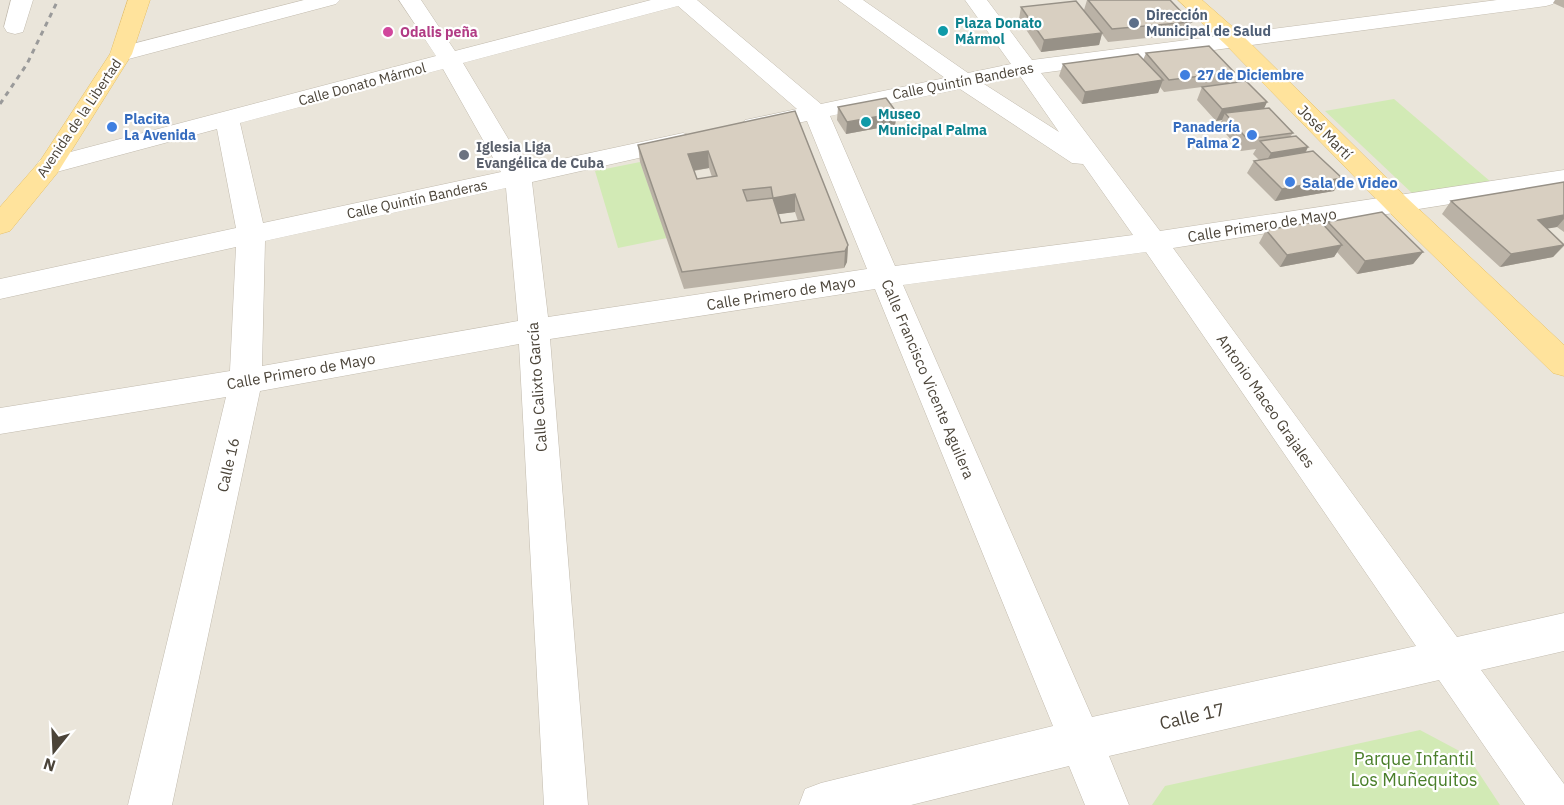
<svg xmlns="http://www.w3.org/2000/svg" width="1564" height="805" font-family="'IBM Plex Sans',sans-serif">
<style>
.residential{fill:#eae5da}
.green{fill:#d2eab5}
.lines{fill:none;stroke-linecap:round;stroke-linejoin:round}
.minor-casing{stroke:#c2bbae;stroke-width:1}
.major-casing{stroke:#e6c16a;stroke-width:1}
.minor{fill:#fff;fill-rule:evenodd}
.major{fill:#ffe39c;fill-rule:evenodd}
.rail{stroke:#9a9a9a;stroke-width:3;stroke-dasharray:5 5;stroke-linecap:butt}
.wall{fill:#bab2a6;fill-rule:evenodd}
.shaded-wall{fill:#979187}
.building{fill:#d8cfc1;stroke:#979187;stroke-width:1.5;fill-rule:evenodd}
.service-dot{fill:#5c6f8a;stroke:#fff;stroke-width:2}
.culture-dot{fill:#0f9aa8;stroke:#fff;stroke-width:2}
.hotel-dot{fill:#d1479c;stroke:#fff;stroke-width:2}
.shop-dot{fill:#3f7fe0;stroke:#fff;stroke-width:2}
.worship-dot{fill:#6b7280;stroke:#fff;stroke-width:2}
.labels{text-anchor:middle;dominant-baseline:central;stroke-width:4.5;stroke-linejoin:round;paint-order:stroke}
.far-service-label{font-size:14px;font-weight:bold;fill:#4e5e75;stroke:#fff;text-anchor:start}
.far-culture-label{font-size:14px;font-weight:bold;fill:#0d838f;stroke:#fff;text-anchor:start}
.far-hotel-label{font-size:14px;font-weight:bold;fill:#b23c85;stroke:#fff;text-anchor:start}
.far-shop-label{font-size:14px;font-weight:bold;fill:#366cbe;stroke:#fff;text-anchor:start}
.far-street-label{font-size:14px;fill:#4b4439;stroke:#fff}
.far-worship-label{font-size:14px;font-weight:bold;fill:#5b616d;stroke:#fff;text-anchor:start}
.street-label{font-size:15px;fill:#4b4439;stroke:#fff}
.shop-label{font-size:15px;font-weight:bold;fill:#366cbe;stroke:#fff;text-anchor:start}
.near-street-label{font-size:18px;fill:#4b4439;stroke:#fff}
.near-park-label{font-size:18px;fill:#4a7f2a;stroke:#fff}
</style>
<rect width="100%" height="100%" fill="#f6f3ec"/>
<path class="residential" d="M0 0H1564V805H0Z"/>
<path class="green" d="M1394 99 1491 182 1414 195 1325 111Z
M640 162 667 238 618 248 595 171Z
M1420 730 1467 755 1500 805H1152L1165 786Z"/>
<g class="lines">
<defs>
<path id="minor" d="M11 0H33L23 32 15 34 7 32 4 27Z
M304 0H340L336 4 121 61 113 59 110 54 113 49Z
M399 0H421L455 51 651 0H697L821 104 945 78 838 0H863L968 73 1011 64 965 0H987L1032 60 1497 0H1557L1553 4 1546 6 1041 73 1160 231 1564 170V186L1173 248 1457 637 1564 613V651L1481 670 1564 784V805H1525L1439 680 1109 756 1129 805H1085L1069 766 911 805H799L805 789 821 783 1053 726 875 289 550 339 588 805H544L519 344 260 391 172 805H128L226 397 0 434V408L230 371 236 247 0 299V279L236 228 217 129 49 174 40 172 36 166 40 160 436 56ZM678 6 797 109 745 120 742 125 745 130 754 132 807 121 867 269 548 317 532 182 692 146 696 141 692 136 683 133 525 167 463 63ZM443 69 501 172 263 223 240 123ZM1020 76 1059 132 984 84ZM960 89 1072 163 1083 164 1133 235 895 266 830 116ZM506 188 518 321 262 366 265 241ZM1146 252 1416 646 1092 717 903 285Z"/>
<path id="major" d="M128 0H150L132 54 58 172 10 231 0 234V207L40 161 110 54Z
M1178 0H1202L1243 36 1407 198 1564 345V376L1553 373 1387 210 1227 46Z"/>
</defs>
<use href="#minor" class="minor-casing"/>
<use href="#major" class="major-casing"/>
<use href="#minor" class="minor"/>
<use href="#major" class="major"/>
<path class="rail" d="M0 104 27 64 58 0"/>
</g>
<path class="wall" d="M1087 0H1170L1191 22 1186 34 1108 42 1102 34 1099 45 1041 52 1019 19 1021 7 1084 10Z
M1555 0H1564V8L1553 3Z
M1146 53 1234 72 1229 84 1267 102 1264 108 1293 133 1290 137 1308 147 1306 152 1334 191 1275 201 1247 173 1254 161 1259 160 1253 154 1256 149 1241 151 1219 126 1222 120 1216 121 1197 100 1202 87 1164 92 1160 87 1158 93 1082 104 1059 76 1063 64 1143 60Z
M838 107 897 113 895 125 846 134 837 120Z
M795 111 848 245 847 262 844 268 684 289 640 162 638 145ZM709 168 712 177 697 179 694 171ZM795 212 798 221 781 223 778 214Z
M1564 182V232L1557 227 1547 228 1564 244V246L1553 257 1500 267 1442 214 1451 201Z
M1328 222 1423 252 1413 264 1357 274 1337 252 1334 257 1280 267 1259 243 1266 230 1325 226Z"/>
<path class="shaded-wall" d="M1102 33 1099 45 1041 52 1044 40Z
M1163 80 1158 93 1082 104 1085 92Z
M1267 102 1261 115 1225 113 1222 120 1216 121 1222 109Z
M897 113 895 125 846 134 847 122Z
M1308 147 1301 160 1264 166 1271 153Z
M708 151 709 168 690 171 688 154Z
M1342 178 1334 191 1275 201 1282 189Z
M795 194V212L773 215V198Z
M1564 215V219L1557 227 1528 232 1538 220Z
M848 245 847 262 844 268 845 251Z
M1342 245 1334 257 1280 267 1287 255Z
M1564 245 1553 257 1500 267 1511 254Z
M1423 252 1413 264 1357 274 1365 261Z"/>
<path class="building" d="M1088 0H1170L1191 22 1112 29Z
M1076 1 1102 33 1044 40 1021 7Z
M1209 46 1234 72 1169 80 1146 53Z
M1138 54 1163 80 1085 92 1063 64Z
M1246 81 1267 102 1222 109 1202 87Z
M886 98 897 113 847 122 838 107Z
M1269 108 1293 133 1247 139 1225 113Z
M795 111 848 245 845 251 682 272 638 145ZM708 151 717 176 697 179 688 154ZM771 187 773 198 747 201 743 190ZM795 194 804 220 781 223 773 198Z
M1296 136 1308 147 1271 153 1260 141Z
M1313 151 1342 178 1282 189 1254 161Z
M1564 182V215L1538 220 1564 245 1511 254 1451 201Z
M1382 212 1423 252 1365 261 1328 222Z
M1320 221 1342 245 1287 255 1266 230Z"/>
<circle class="service-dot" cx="1134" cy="23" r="6"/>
<g class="culture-dot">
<circle cx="943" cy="31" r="6"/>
<circle cx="866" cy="122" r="6"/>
</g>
<circle class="hotel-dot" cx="388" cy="32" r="6"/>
<g class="shop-dot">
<circle cx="1185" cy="75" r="6"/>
<circle cx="112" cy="127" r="6"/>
<circle cx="1252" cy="135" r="6"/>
<circle cx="1290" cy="182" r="6"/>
</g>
<circle class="worship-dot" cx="464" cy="155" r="6"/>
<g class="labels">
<g class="far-service-label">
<text x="1146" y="15">Dirección<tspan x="1146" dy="16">Municipal de Salud</tspan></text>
</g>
<g class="far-culture-label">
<text x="955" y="23">Plaza Donato<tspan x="955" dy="16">Mármol</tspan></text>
<text x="878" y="114">Museo<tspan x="878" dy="16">Municipal Palma</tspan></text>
</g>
<g class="far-hotel-label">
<text x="400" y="32">Odalis peña</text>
</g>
<g class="far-shop-label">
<text x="1197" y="75">27 de Diciembre</text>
<text x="124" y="119">Placita<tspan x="124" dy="16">La Avenida</tspan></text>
<text x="1240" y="127" text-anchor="end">Panadería<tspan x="1240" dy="16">Palma 2</tspan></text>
</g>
<g class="far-street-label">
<text transform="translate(963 81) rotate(-11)">Calle Quintín Banderas</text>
<text transform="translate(362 84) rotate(-15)">Calle Donato Mármol</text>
<text transform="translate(79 118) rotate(-56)">Avenida de la Libertad</text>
<text transform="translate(417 199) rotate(-12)">Calle Quintín Banderas</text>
</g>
<g class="far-worship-label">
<text x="476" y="147">Iglesia Liga<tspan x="476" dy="16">Evangélica de Cuba</tspan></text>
</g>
<g class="street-label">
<text transform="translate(1325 132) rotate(45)">José Martí</text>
<text transform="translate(1262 225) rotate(-9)">Calle Primero de Mayo</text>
<text transform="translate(781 293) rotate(-9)">Calle Primero de Mayo</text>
<text transform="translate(301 371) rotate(-10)">Calle Primero de Mayo</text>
<text transform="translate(928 379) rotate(67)">Calle Francisco Vicente Aguilera</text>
<text transform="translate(537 387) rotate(-94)">Calle Calixto García</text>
<text transform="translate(1266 401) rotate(55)">Antonio Maceo Grajales</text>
<text transform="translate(228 465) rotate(-77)">Calle 16</text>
</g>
<g class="shop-label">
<text x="1302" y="182">Sala de Video</text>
</g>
<g class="near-street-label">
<text transform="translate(1192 716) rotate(-13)">Calle 17</text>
</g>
<g class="near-park-label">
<text x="1414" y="758">Parque Infantil<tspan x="1414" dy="21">Los Muñequitos</tspan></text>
</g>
</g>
<g transform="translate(54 751) rotate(198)" stroke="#ffffff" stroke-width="4.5" paint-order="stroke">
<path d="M0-4.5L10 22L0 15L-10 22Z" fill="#4b4439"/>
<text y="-9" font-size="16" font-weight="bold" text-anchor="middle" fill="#4b4439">N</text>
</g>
</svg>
